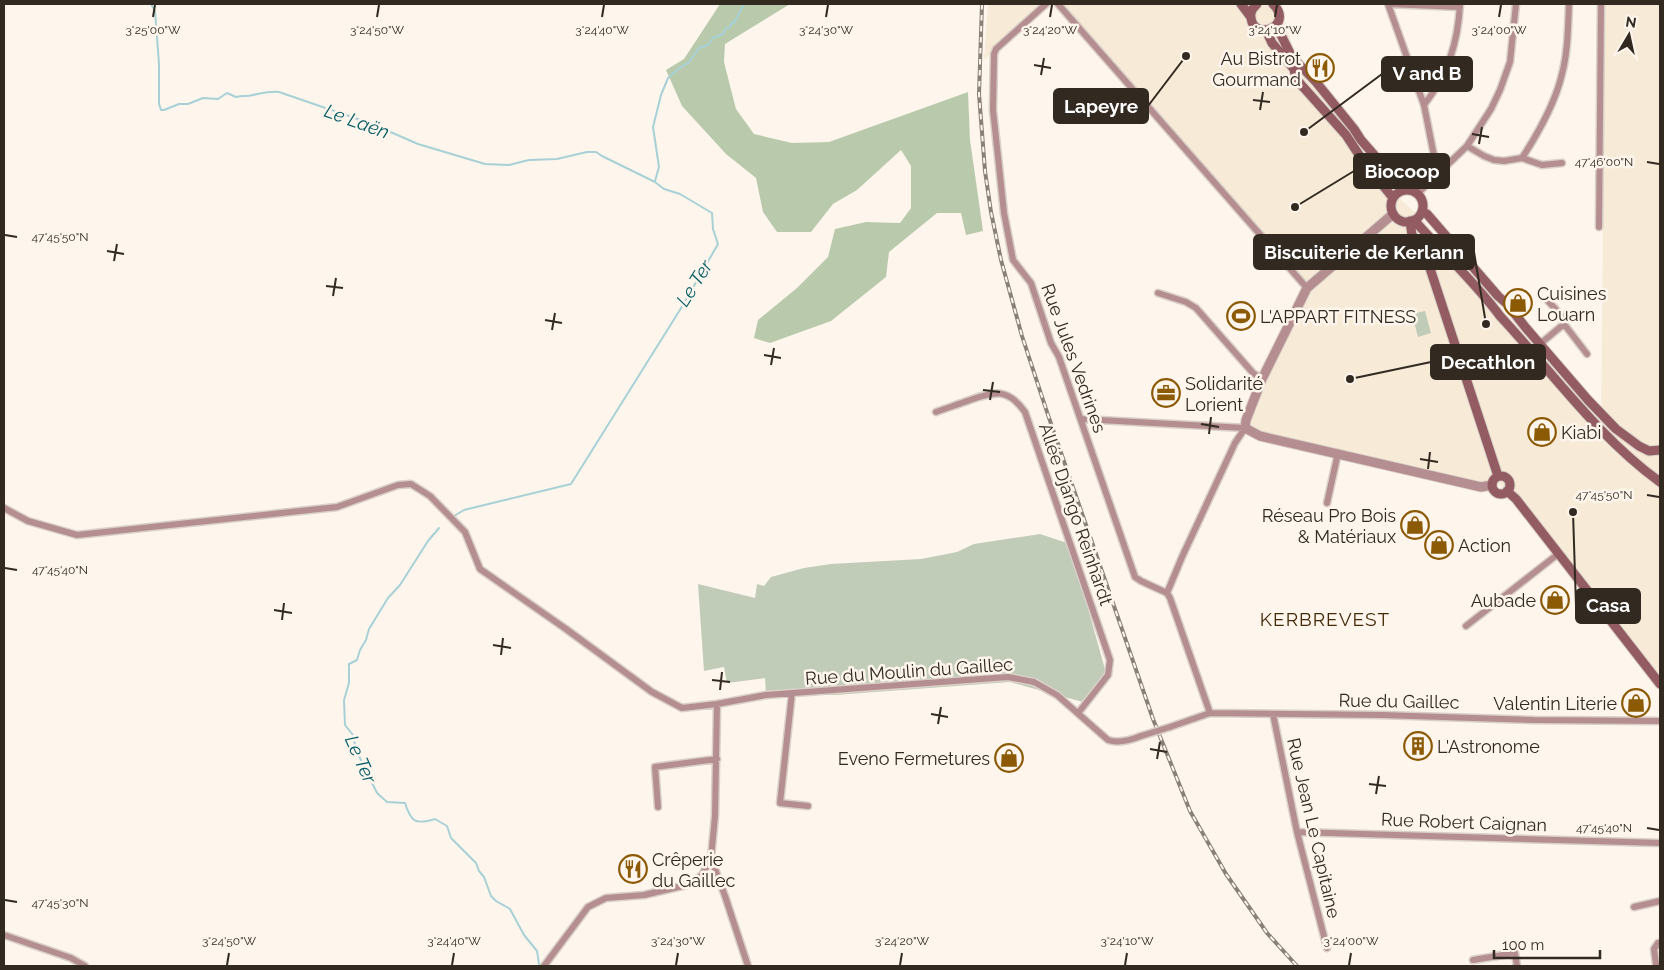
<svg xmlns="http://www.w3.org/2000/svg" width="1664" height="970" font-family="Raleway,sans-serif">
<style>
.commercial{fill:#f7ebd7}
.green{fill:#c0cbb8}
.forest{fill:#b9caac}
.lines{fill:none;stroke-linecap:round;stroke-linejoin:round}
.stream{stroke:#a7d1d6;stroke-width:2}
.minor-casing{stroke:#d9d0c7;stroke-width:9}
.tertiary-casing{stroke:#d9d0c7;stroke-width:11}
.secondary-casing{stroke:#d9d0c7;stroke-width:11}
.minor{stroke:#b58e92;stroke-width:6}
.tertiary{stroke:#b58e92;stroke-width:9}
.secondary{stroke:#925c62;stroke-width:9}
.rail-casing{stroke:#898178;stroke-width:4}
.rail{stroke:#fef5ec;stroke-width:2;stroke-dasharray:5.5;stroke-linecap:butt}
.minor-bridge-casing{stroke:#d9d0c7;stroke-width:9;stroke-linecap:butt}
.minor-bridge{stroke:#b58e92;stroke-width:6}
.ticks{fill:none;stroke:#322a21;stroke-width:2}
.labels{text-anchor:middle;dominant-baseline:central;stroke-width:5;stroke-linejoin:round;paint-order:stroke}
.poi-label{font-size:18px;fill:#322a21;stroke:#fef5ec;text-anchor:start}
.street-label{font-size:18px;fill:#322a21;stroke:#fef5ec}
.water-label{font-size:19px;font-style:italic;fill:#035e67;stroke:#fef5ec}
.neighbourhood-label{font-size:19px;letter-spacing:1px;fill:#442a08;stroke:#fef5ec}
.ticks-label{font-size:12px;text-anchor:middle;fill:#322a21;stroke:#fef5ec;stroke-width:5;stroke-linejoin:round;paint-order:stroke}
.leader{fill:none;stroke:#322a21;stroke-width:2}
.callout-dot{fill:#322a21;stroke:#fef5ec;stroke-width:2}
.callout{fill:#322a21;stroke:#322a21;stroke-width:2}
.callout-label{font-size:19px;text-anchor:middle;font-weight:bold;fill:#fff}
</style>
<rect width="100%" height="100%" fill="#fef5ec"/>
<path class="commercial" d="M988 4H1046L984 60Z
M1058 4H1280L1293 48 1369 162 1396 195 1419 216 1601 430 1605 4H1660V691L1516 499 1499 484 1481 487 1245 428 1306 288Z"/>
<path class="green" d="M1425 311 1431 333 1418 337 1412 314Z
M1040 534 1070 544 1106 673 1083 702 1010 682 835 695H766L765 678 727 683 724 667 704 671 698 584 755 598 757 584 764 586 771 577 804 568 831 564 921 559 957 552 974 544Z"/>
<path class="forest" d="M720 4H790L725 44 724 62 736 109 754 134 792 143 829 142 968 92 970 140 983 231 966 235 961 213H937L889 252 886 277 831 321 770 343 754 338 758 320 797 288 828 257 835 229 866 222 900 223 911 208V166L901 150 857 190 833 204 811 232H777L763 212 756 178 726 154 682 106 666 70 684 59Z"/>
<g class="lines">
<path class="stream" d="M151 4 155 11 159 64V104L161 110H164L179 104H188L203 98 218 99 227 93 236 97C243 95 247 97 253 95 263 93 270 91 279 92L372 124 418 144 485 164 509 165 529 160 557 159 587 152H596L602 156 655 182 664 189 680 194 712 213 713 229 718 244 683 305 571 484 464 510 454 516
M655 181 659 167 653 127 661 95 668 78 677 70 689 62 699 48 708 45 713 38 723 34 726 28 730 27 732 23H734L744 4
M439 528 428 541 400 585 388 598 369 629 366 640 360 650 357 660 349 664V683L344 700 345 725 353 735 356 750 377 793 387 802 405 803C411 822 415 825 435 819L447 826 451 838 476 863 479 871 484 877 491 896 496 901 510 909 524 935 537 951 539 964"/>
<defs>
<path id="minor" d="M1046 4 996 49 994 54 993 110 1004 213 1013 260 1031 283 1051 343 1059 357 1135 577 1141 581 1167 593
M1058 4 1307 288
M1388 4 1424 105 1438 176
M1388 4 1460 7
M1424 105C1448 74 1458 43 1460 4
M1467 146 1484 156 1494 160 1504 161 1522 158 1542 165 1562 163
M1522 158C1539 132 1555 104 1562 74 1568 51 1568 27 1569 4
M1417 194 1467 146 1491 109 1500 90 1510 62 1516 4
M1599 227 1601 4
M1158 293 1186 302 1196 308 1253 373 1262 379
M1548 301 1561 315 1564 324 1587 354
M1540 344 1564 324
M936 412C947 408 959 404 970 400 995 391 1008 388 1025 412L1110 660 1108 675 1079 712
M1081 419 1245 428
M1327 503 1338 453
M4 508 28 521 77 535 337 507 398 485 411 484 430 496 465 532 480 569 566 629 652 692 682 708 717 704 766 695 1008 677 1034 682 1057 695 1108 740C1119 744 1131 740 1141 736
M1167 593 1182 557 1235 443 1245 428
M1167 593 1170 598 1210 713
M1466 626 1558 554
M792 693 780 803 808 806
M717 704 715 816 711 858 725 896 748 966
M1273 714 1297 832 1327 948
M1170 727 1210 713 1382 715 1534 720 1660 721
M658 807 655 767 717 759
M1297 832 1660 843
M1634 907 1660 901
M4 935 71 958 85 966
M1473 960 1515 953 1517 966
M544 966 588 907 606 898 644 895 691 884 702 875 711 858
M1658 966 1656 964 1654 949 1658 943H1660"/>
<path id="tertiary" d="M1393 214 1307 288 1262 379 1246 420 1245 428 1260 436 1481 487 1492 485"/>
<path id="secondary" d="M1241 4 1250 16
M1257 4C1253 8 1250 11 1251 18 1254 42 1295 26 1273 4
M1276 25 1292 57 1316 82 1354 129 1361 140 1405 190
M1266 30 1272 43 1294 69 1296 79 1346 135 1363 161 1393 198
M1391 206a16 16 0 1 1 32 0a16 16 0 1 1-32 0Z
M1422 211 1427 214 1498 296 1507 304 1526 328 1588 400 1616 429 1639 446 1649 451 1660 450
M1414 220C1442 252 1474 281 1500 316 1552 372 1598 437 1660 482
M1410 221 1412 235 1424 250 1498 476
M1492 485a9 9 0 1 1 18 0a9 9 0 1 1-18 0Z
M1507 491 1516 499 1660 684"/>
</defs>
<use href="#minor" class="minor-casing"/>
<use href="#tertiary" class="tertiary-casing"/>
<use href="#secondary" class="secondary-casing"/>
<use href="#minor" class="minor"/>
<use href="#tertiary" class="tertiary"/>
<use href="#secondary" class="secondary"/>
<defs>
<path id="rail" d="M982 4 979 94 985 171 991 212 1001 260 1022 336 1047 412 1153 719 1190 811 1226 874 1267 933 1297 966"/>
</defs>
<use href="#rail" class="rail-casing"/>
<use href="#rail" class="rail"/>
<defs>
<path id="minor-bridge" d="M1141 736 1170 727"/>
</defs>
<use href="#minor-bridge" class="minor-bridge-casing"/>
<use href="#minor-bridge" class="minor-bridge"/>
</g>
<path class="ticks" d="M153 17 155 5M377 17 379 5M602 17 604 5M826 17 828 5M1050 17 1052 5M1275 17 1277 5M1499 17 1501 5M1034 65 1051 68M1041 75 1044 58M1253 100 1270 102M1260 110 1263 92M1472 134 1489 137M1479 144 1482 127M1647 162 1659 164M5 235 17 237M107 251 124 254M114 261 117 244M326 286 343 288M333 296 336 278M545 320 562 323M552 330 555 313M764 355 781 358M771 365 774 348M983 390 1000 392M990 400 993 382M1201 424 1219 427M1209 434 1211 417M1420 459 1438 462M1428 469 1430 452M1647 495 1659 497M5 568 17 570M274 610 292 613M282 620 284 603M493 645 511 648M501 655 503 638M712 680 730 682M720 690 722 672M931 714 948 717M938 724 941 707M1150 749 1167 752M1157 759 1160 742M1369 784 1386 786M1376 794 1379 776M1647 828 1659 830M5 900 17 902M227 965 229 953M452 965 454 953M676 965 678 953M900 965 902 953M1125 965 1127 953M1349 965 1351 953"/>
<defs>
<symbol id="restaurant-ring" viewBox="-11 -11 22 22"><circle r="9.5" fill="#fef5ec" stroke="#8c5905" stroke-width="1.5"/><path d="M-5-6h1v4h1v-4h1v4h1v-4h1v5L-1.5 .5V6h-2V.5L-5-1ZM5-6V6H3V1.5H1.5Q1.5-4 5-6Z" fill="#8c5905"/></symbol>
<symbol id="shop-ring" viewBox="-11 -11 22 22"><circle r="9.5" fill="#fef5ec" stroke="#8c5905" stroke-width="1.5"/><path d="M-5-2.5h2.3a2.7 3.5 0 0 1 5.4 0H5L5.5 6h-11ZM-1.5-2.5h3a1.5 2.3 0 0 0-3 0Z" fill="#8c5905"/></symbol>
<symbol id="stadium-ring" viewBox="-11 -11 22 22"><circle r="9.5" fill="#fef5ec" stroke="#8c5905" stroke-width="1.5"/><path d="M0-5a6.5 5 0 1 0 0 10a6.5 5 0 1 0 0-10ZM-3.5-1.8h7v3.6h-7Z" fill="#8c5905"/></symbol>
<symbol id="office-ring" viewBox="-11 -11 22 22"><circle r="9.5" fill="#fef5ec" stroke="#8c5905" stroke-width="1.5"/><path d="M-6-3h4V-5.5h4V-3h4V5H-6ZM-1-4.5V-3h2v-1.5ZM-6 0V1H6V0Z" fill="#8c5905"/></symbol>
<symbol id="building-ring" viewBox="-11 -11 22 22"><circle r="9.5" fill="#fef5ec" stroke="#8c5905" stroke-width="1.5"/><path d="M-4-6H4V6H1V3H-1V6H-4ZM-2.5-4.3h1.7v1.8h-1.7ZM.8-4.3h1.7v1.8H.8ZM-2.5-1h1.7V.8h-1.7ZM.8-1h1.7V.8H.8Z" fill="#8c5905"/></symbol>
</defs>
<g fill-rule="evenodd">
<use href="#restaurant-ring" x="1304" y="52" width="32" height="32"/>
<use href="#shop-ring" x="1502" y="287" width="32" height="32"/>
<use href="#stadium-ring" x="1225" y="300" width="32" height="32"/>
<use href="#office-ring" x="1150" y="377" width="32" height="32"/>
<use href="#shop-ring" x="1526" y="416" width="32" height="32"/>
<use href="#shop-ring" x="1399" y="509" width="32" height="32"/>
<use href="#shop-ring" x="1423" y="529" width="32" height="32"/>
<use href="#shop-ring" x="1539" y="584" width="32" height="32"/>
<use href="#shop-ring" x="1620" y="687" width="32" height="32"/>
<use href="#building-ring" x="1402" y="730" width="32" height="32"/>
<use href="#shop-ring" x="993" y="742" width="32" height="32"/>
<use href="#restaurant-ring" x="617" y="853" width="32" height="32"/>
</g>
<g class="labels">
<g class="poi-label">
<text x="1301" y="58" text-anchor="end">Au Bistrot<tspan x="1301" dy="21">Gourmand</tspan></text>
<text x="1537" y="293">Cuisines<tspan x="1537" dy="21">Louarn</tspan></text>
<text x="1260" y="316">L'APPART FITNESS</text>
<text x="1185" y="383">Solidarité<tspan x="1185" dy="21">Lorient</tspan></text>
<text x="1561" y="432">Kiabi</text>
<text x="1396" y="515" text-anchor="end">Réseau Pro Bois<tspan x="1396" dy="21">&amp; Matériaux</tspan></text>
<text x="1458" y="545">Action</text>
<text x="1536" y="600" text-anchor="end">Aubade</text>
<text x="1617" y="703" text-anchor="end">Valentin Literie</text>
<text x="1437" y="746">L'Astronome</text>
<text x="990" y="758" text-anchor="end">Eveno Fermetures</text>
<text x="652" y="859">Crêperie<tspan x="652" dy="21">du Gaillec</tspan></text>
</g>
<g class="street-label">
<text transform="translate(1074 358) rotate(70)">Rue Jules Vedrines</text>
<text transform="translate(1076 514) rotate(71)">Allée Django Reinhardt</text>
<text transform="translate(909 671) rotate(-4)">Rue du Moulin du Gaillec</text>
<text transform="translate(1399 701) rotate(1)">Rue du Gaillec</text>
<text transform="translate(1464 822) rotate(2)">Rue Robert Caignan</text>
<text transform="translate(1314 828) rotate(77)">Rue Jean Le Capitaine</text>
</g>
<g class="water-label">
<text transform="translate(357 121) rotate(20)">Le Laën</text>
<text transform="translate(694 283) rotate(-58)">Le Ter</text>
<text transform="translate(361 759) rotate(66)">Le Ter</text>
</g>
<g class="neighbourhood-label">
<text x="1325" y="619">KERBREVEST</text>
</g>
</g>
<g class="ticks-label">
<text x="153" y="34">3°25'00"W</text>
<text x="377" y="34">3°24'50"W</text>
<text x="602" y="34">3°24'40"W</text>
<text x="826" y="34">3°24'30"W</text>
<text x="1050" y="34">3°24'20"W</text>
<text x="1275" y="34">3°24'10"W</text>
<text x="1499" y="34">3°24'00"W</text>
<text x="1604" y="166">47°46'00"N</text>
<text x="60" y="241">47°45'50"N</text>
<text x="1604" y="499">47°45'50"N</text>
<text x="60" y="574">47°45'40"N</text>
<text x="1604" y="832">47°45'40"N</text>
<text x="60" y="907">47°45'30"N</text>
<text x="229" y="945">3°24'50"W</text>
<text x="454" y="945">3°24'40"W</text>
<text x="678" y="945">3°24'30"W</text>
<text x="902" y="945">3°24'20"W</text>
<text x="1127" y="945">3°24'10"W</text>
<text x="1351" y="945">3°24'00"W</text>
</g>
<path class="leader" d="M1304 132L1382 74M1186 56L1148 106M1295 207L1354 171M1486 324L1474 252M1350 379L1431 362M1573 512L1576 606"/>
<g class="callout-dot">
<circle cx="1304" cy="132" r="5"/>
<circle cx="1186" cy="56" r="5"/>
<circle cx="1295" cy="207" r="5"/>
<circle cx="1486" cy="324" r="5"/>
<circle cx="1350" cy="379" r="5"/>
<circle cx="1573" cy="512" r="5"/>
</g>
<g class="callout">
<rect x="1382" y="57" width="90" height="34" rx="5"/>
<rect x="1054" y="89" width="94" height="34" rx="5"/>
<rect x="1354" y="154" width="95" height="34" rx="5"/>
<rect x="1254" y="235" width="220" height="34" rx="5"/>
<rect x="1431" y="345" width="114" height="34" rx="5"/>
<rect x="1576" y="589" width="64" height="34" rx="5"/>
</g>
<g class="callout-label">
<text x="1427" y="80">V and B</text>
<text x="1101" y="113">Lapeyre</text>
<text x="1402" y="178">Biocoop</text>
<text x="1364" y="259">Biscuiterie de Kerlann</text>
<text x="1488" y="369">Decathlon</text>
<text x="1608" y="612">Casa</text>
</g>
<rect width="1664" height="970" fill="none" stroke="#322a21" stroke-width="10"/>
<g transform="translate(1629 35) rotate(9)" stroke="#fef5ec" stroke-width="4" paint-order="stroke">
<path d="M0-4L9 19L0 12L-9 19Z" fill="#322a21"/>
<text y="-8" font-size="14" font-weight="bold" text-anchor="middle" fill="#322a21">N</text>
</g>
<path d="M1494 950v8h106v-8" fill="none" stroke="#322a21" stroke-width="2.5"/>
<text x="1502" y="950" font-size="15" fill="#322a21" stroke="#fef5ec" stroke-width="4" paint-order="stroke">100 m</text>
</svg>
